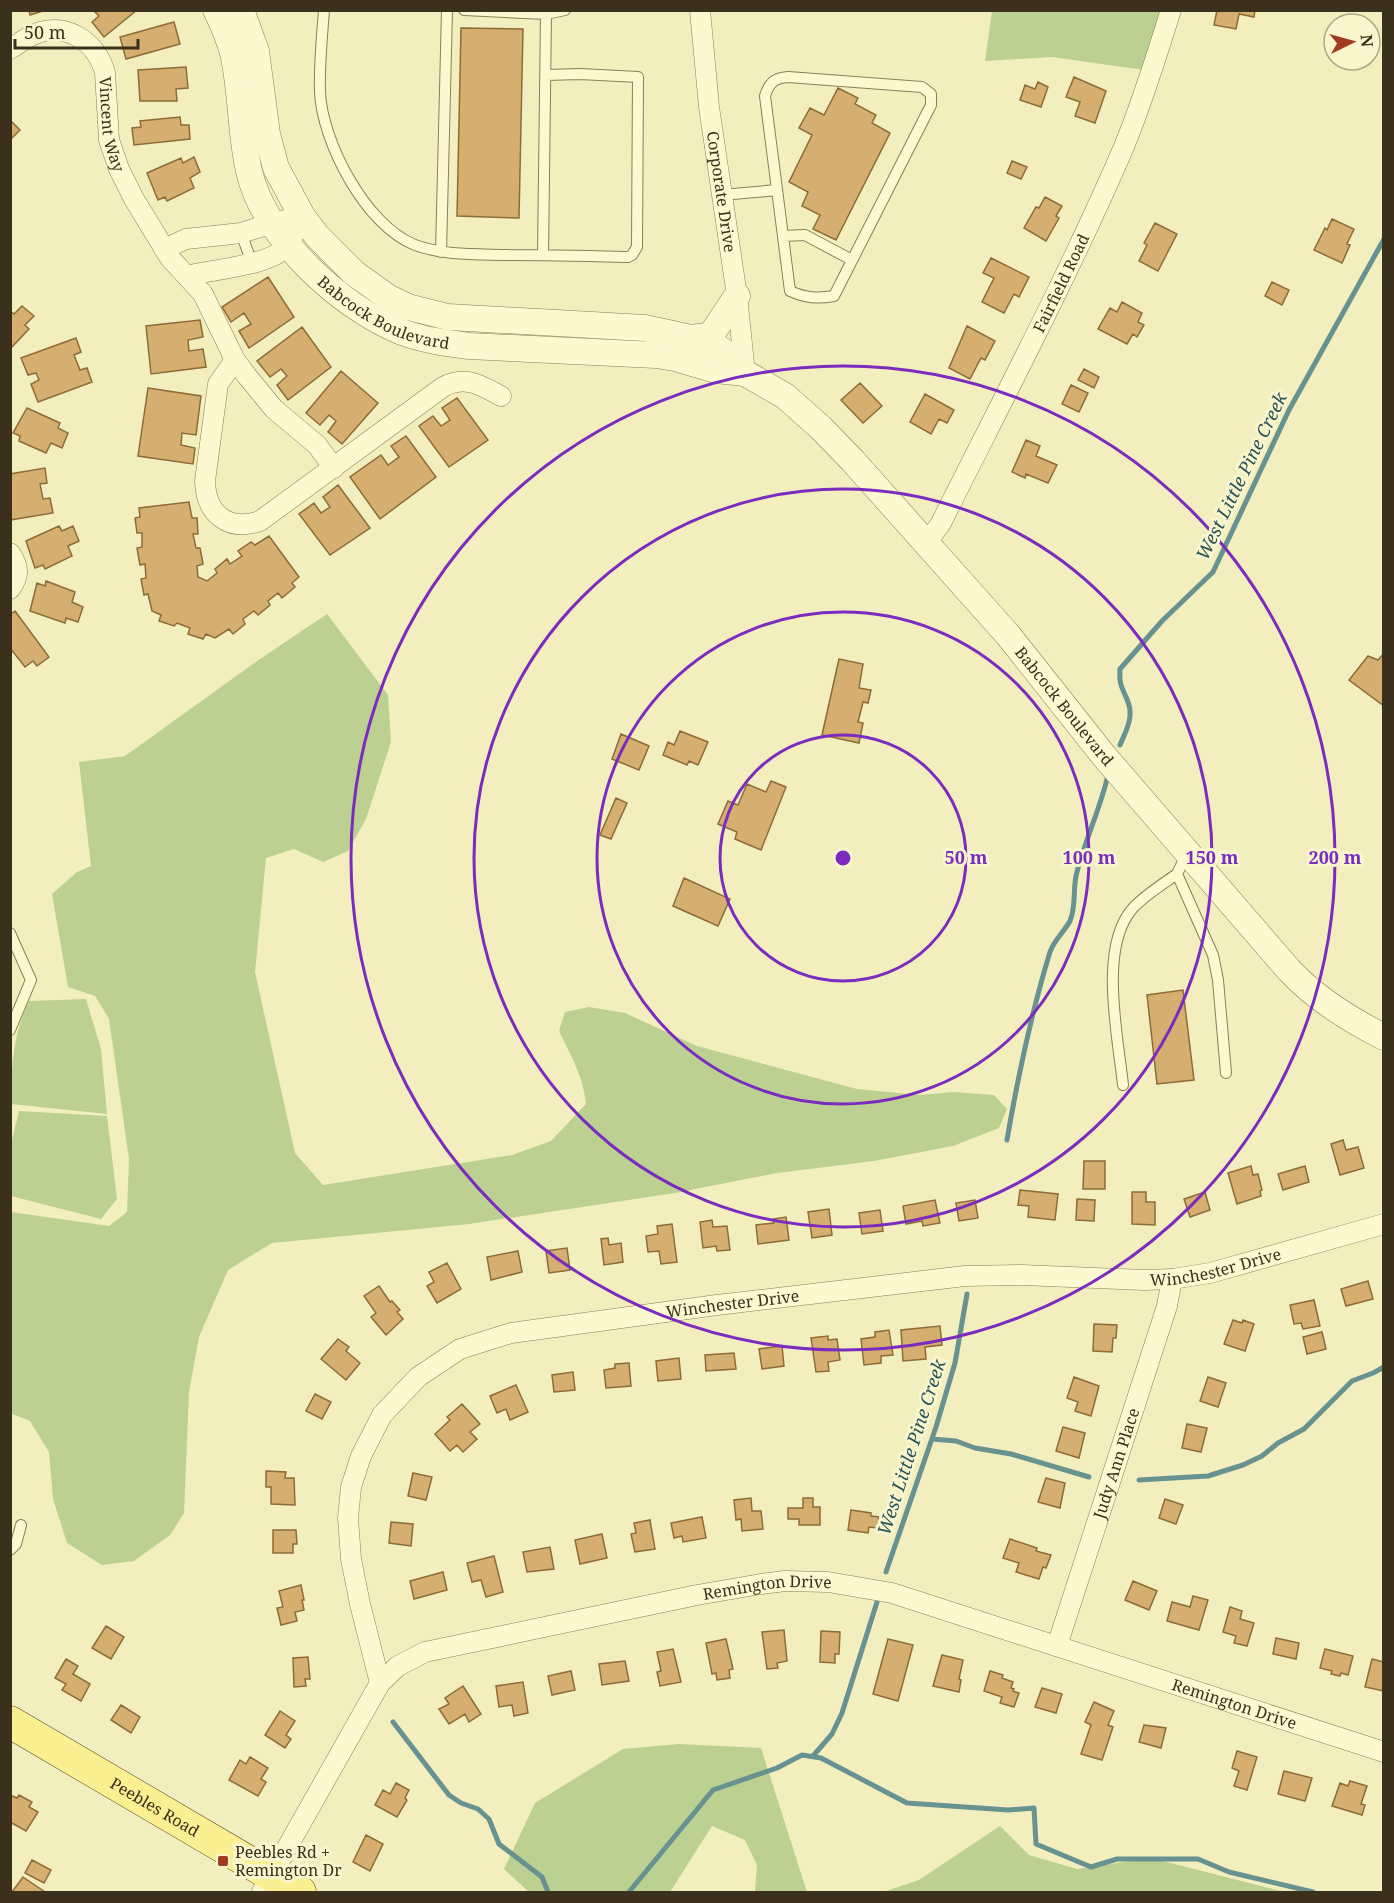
<svg xmlns="http://www.w3.org/2000/svg" width="1394" height="1903" font-family="'Noto Serif',serif">
<style>
.green{fill:#bcd191}
.lines{fill:none;stroke-linecap:round;stroke-linejoin:round}
.stream{stroke:#689290;stroke-width:5}
.building{fill:#d4af6f;stroke:#8d6c38;stroke-width:1.5}
.service-casing{stroke:#8c7e55;stroke-width:12}
.minor-casing{stroke:#8c7e55;stroke-width:21}
.tertiary-casing{stroke:#8c7e55;stroke-width:27}
.primary-casing{stroke:#594a2a;stroke-width:33}
.service{stroke:#fcf9d1;stroke-width:10}
.minor{stroke:#fcf9d1;stroke-width:20}
.tertiary{stroke:#fcf9d1;stroke-width:26}
.primary{stroke:#faf091;stroke-width:32}
.ring{fill:none;stroke:#7b2cbf;stroke-width:3}
.poi-dot{fill:#a13a1f;stroke:#f9f6ce;stroke-width:2}
.labels{text-anchor:middle;dominant-baseline:central;stroke-width:6;stroke-linejoin:round;paint-order:stroke}
.street-label{font-size:16px;fill:#3a301b;stroke:#f9f6ce}
.poi-label{font-size:16px;fill:#3a301b;stroke:#f9f6ce;text-anchor:start}
.water-label{font-size:18px;font-style:italic;fill:#28535b;stroke:#f9f6ce}
.centre{fill:#7b2cbf;stroke:#f9f6ce;stroke-width:3}
.ring-label{font-size:18px;text-anchor:middle;font-weight:bold;fill:#7b2cbf;stroke:#f9f6ce;stroke-width:6;stroke-linejoin:round;paint-order:stroke}
</style>
<rect width="100%" height="100%" fill="#f2eebe"/>
<path class="green" d="M992 11H1171L1151 71 1052 57 985 61Z
M327 614 388 695 391 742 366 819 348 851 323 862 294 849 266 858 255 972 295 1153 323 1185 512 1155 551 1141 586 1104C584 1078 570 1054 559 1031L565 1012 589 1007 625 1013 697 1046 857 1089 920 1095 954 1092 994 1095 1007 1109 999 1128 953 1146 874 1161 777 1173 675 1193 469 1224 272 1243 228 1270 199 1337 189 1392 184 1513 170 1535 134 1561 102 1565 67 1543 53 1499 49 1452 30 1421 10 1413 11 1212 109 1226 127 1212 129 1159 109 1019 95 996 68 987 52 894 77 872 91 866 79 762 125 756 257 661Z
M86 999 101 1049 107 1114 11 1104C11 1068 13 1034 29 1001Z
M19 1111 107 1116 117 1199 101 1219 11 1196V1144Z
M679 1744 761 1748 807 1892H755L757 1865 745 1840 712 1826 670 1892H529L504 1869 535 1803 623 1749Z
M1000 1826 1029 1855 1077 1869 1151 1858 1285 1892H883L919 1880Z"/>
<g class="lines">
<path class="stream" d="M1120 745C1126 731 1134 717 1128 702 1122 686 1119 687 1120 669L1162 621 1213 572 1289 410 1384 239
M1007 1140C1018 1076 1031 1014 1050 952 1054 940 1064 932 1070 921 1076 907 1073 891 1076 876 1084 842 1100 810 1108 775
M932 1439 956 1441 975 1448 1011 1454 1089 1477
M1139 1480 1208 1476 1243 1465 1262 1456 1278 1443 1304 1429 1352 1381 1373 1373 1384 1367
M886 1572 936 1427 955 1363 967 1294
M393 1722 449 1795 461 1803 478 1809 489 1819 499 1844 542 1877 548 1892
M813 1756 832 1734 842 1713 877 1602
M629 1892 713 1790 777 1768 802 1755 821 1758 907 1803 1008 1810 1034 1808 1036 1844 1091 1867 1117 1859H1198L1229 1872 1313 1892"/>
</g>
<path class="building" d="M29 10H46L30 15Z
M96 10H137L104 37 92 22 99 16 95 12Z
M1217 10H1255L1254 17 1239 14 1236 29 1214 25Z
M174 22 180 44 126 59 120 37Z
M461 28 523 29 519 218 457 216Z
M186 67 188 88 176 89 177 101H140L138 70Z
M1074 77 1106 91 1095 123 1075 116 1080 102 1066 97Z
M1038 82 1048 87 1041 107 1020 100 1025 85 1035 89Z
M838 88 858 98 855 104 876 115 872 123 890 133 836 240 813 229 820 215 802 206 808 192 789 182 812 135 799 128 810 108 824 115Z
M180 117 181 125H189L190 139 134 145 132 128 141 127 140 121Z
M10 120 20 130 10 140Z
M194 157 200 172 190 178 194 188 167 201 165 197 158 200 147 173 181 158 183 163Z
M1012 161 1027 167 1021 179 1007 173Z
M1045 197 1062 206 1056 216 1059 218 1046 241 1024 228 1036 207 1039 208Z
M1332 219 1354 229 1347 244 1350 245 1342 263 1314 250 1325 228 1327 230Z
M1155 223 1177 234 1158 271 1139 261 1147 245 1144 243Z
M991 258 1029 277 1019 297 1014 294 1004 313 982 302 994 278 983 273Z
M268 277 294 317 249 348 239 331 251 324 244 313 231 322 222 307Z
M1272 282 1289 290 1282 305 1265 296Z
M1122 302 1142 313 1138 322 1144 325 1137 337 1133 334 1127 344 1098 329 1110 308 1117 312Z
M22 306 34 316 25 325 29 329 10 349V311L14 314Z
M200 320 203 337 188 340 189 351 203 349 206 367 151 374 146 326Z
M967 326 995 341 985 360 981 358 970 379 949 368Z
M302 327 331 367 288 400 277 385 287 376 281 369 270 377 257 361Z
M76 338 81 352 74 355 80 370 87 368 92 382 38 402 31 384 39 380 36 373 28 375 21 358Z
M1084 369 1099 377 1094 388 1078 380Z
M341 371 378 403 342 444 328 432 336 421 329 415 320 425 306 413Z
M860 383 882 406 863 423 841 400Z
M1071 385 1088 393 1079 412 1062 404Z
M148 388 201 396 196 435 182 433 181 445 195 448 193 464 138 456Z
M925 394 954 410 947 423 939 419 931 434 910 422Z
M457 398 488 440 449 467 419 426 433 416 441 426 450 420 442 408Z
M27 408 60 423 58 428 68 433 62 448 51 443 46 453 19 441 20 436 13 433Z
M406 436 436 477 380 519 350 477 381 455 388 465 399 457 391 446Z
M1026 440 1040 446 1036 456 1057 465 1048 483 1026 474 1025 478 1012 472Z
M45 468 47 483 40 484 43 499 50 498 53 513 10 520V474Z
M338 485 370 528 330 555 299 514 314 503 321 513 330 507 323 497Z
M189 502 192 518H197L198 534H193L196 548H200L203 564 197 566 198 577 207 581 217 573 215 569 227 559 230 564 242 556 238 551 251 542 255 545 269 536 299 577 292 583 295 587 282 598 278 593 268 601 270 605 258 615 254 611 243 619 245 624 233 634 229 629 215 638 206 634 203 639 188 634 190 628 177 623 174 626 159 621 161 615 152 611 148 594 144 595 141 579 146 578 145 564 140 565 137 548 142 547V533H137L135 518 140 517 139 508Z
M59 526 62 531 73 526 79 541 68 546 72 556 45 569 43 565 35 568 26 541Z
M46 581 75 592 72 602 83 607 78 622 66 618 65 623 30 611 37 583 45 586Z
M15 611 49 657 37 666 33 661 25 667 10 648V615Z
M1384 653V706L1349 680 1368 656 1378 660Z
M839 659 863 664 859 688 871 690 868 703 863 702 858 722 863 723 859 743 822 735Z
M680 731 708 742 698 765 689 761 687 765 663 755 668 742 674 745Z
M621 734 649 746 639 770 612 759Z
M771 781 786 787 761 850 735 839 737 832 718 824 728 801 738 805 747 784 766 792Z
M616 798 627 803 611 839 600 835Z
M684 878 730 899 718 926 673 906Z
M1183 990 1194 1080 1157 1084 1147 995Z
M1343 1140 1346 1150 1358 1147 1364 1168 1340 1175 1331 1144Z
M1084 1161H1105V1189H1083Z
M1251 1166 1253 1175 1258 1174 1262 1190 1260 1191 1261 1196 1237 1204 1228 1173Z
M1305 1166 1309 1182 1283 1190 1278 1174Z
M1020 1190 1058 1194 1055 1220 1028 1217 1029 1206 1018 1205Z
M1132 1192H1146V1202H1155V1225L1132 1224Z
M1205 1192 1210 1210 1190 1217 1184 1199Z
M1077 1199 1095 1200 1094 1221 1076 1220Z
M935 1200 940 1223 923 1226 922 1221 906 1224 903 1206Z
M975 1200 978 1218 959 1221 956 1203Z
M829 1209 832 1235 812 1238 808 1212Z
M880 1210 883 1231 862 1234 859 1213Z
M786 1217 789 1240 758 1244 756 1225 774 1223 773 1219Z
M712 1220 713 1227 727 1226 730 1250 717 1251 716 1246 703 1248 700 1222Z
M672 1224 677 1262 661 1264 659 1251 648 1252 646 1236 658 1234 657 1226Z
M608 1238 609 1245 621 1243 623 1262 604 1265 601 1239Z
M567 1248 570 1270 549 1273 546 1251Z
M518 1251 522 1272 491 1280 487 1257Z
M447 1263 461 1289 437 1303 427 1286 434 1282 429 1272Z
M1368 1281 1373 1299 1346 1306 1341 1289Z
M379 1286 390 1302 392 1301 400 1310 397 1312 403 1319 386 1335 371 1317 376 1313 364 1296Z
M1314 1300 1320 1326 1303 1329 1301 1323 1294 1324 1290 1305Z
M1233 1320 1242 1323 1243 1320 1254 1324 1245 1351 1224 1344Z
M1094 1324 1117 1325 1116 1338H1113L1112 1352 1093 1351Z
M940 1326 942 1345 925 1347 926 1359 903 1361 901 1330Z
M889 1330 893 1355 881 1356V1363L864 1365 861 1339 875 1337V1332Z
M1322 1332 1326 1349 1307 1354 1303 1337Z
M828 1336V1340L837 1339 840 1360 828 1362 829 1371 816 1372 811 1338Z
M338 1339 349 1347 346 1351 360 1363 346 1380 321 1359Z
M782 1346 784 1366 762 1369 759 1349Z
M734 1353 736 1369 706 1371 705 1355Z
M679 1358 681 1379 658 1381 656 1361Z
M629 1363 631 1386 606 1388 604 1370 615 1368V1364Z
M573 1372 575 1390 554 1392 552 1375Z
M1074 1377 1099 1386 1091 1416 1075 1411 1078 1402 1067 1398Z
M1208 1377 1226 1383 1218 1407 1200 1401Z
M516 1385 528 1412 510 1420 506 1409 497 1413 490 1396Z
M315 1394 331 1402 322 1419 306 1411Z
M462 1404 480 1424 470 1432 477 1439 463 1452 457 1445 450 1451 435 1434 450 1420 447 1417Z
M1187 1424 1207 1428 1201 1452 1182 1448Z
M1063 1427 1085 1433 1079 1458 1056 1451Z
M266 1471 286 1472 285 1478H294L295 1505 271 1504V1487H266Z
M413 1473 432 1477 426 1500 408 1496Z
M1046 1478 1065 1483 1060 1508 1038 1502Z
M751 1498 752 1511H761L763 1529 742 1531 741 1519 736 1520 734 1500Z
M803 1498H813V1507H820V1525H799V1519H788V1508H803Z
M1165 1499 1183 1505 1176 1524 1159 1518Z
M851 1510 871 1513V1516L879 1517 877 1528 869 1527 868 1533 848 1530Z
M702 1517 706 1538 683 1542 682 1536 674 1538 671 1523Z
M650 1520 655 1549 635 1552 631 1534 636 1533 634 1523Z
M391 1522 413 1524 411 1546 389 1543Z
M273 1530H296L297 1544H293V1553H273Z
M602 1534 607 1558 580 1564 575 1540Z
M1010 1539 1037 1548 1036 1551 1051 1555 1046 1568 1043 1567 1039 1579 1016 1572 1019 1563 1003 1558Z
M550 1547 554 1569 527 1572 523 1552Z
M494 1556 503 1592 486 1597 481 1580 472 1582 467 1563Z
M443 1572 447 1590 414 1599 410 1581Z
M1133 1581 1157 1591 1149 1610 1125 1600Z
M301 1585 304 1600H302L304 1610 295 1612 297 1621 281 1625 277 1608 283 1607 279 1591Z
M1193 1596 1208 1600 1199 1630 1167 1621 1172 1602 1190 1607Z
M1230 1607 1242 1611 1240 1619 1254 1623 1247 1646 1234 1643 1236 1636 1223 1632Z
M106 1626 124 1637 111 1659 92 1648Z
M784 1630 787 1661 777 1663 778 1668 767 1669 762 1632Z
M821 1631 840 1632 839 1654H835V1663L820 1662Z
M1276 1638 1299 1643 1296 1659 1273 1654Z
M726 1639 733 1669 729 1670 730 1678 717 1680 716 1673 712 1674 706 1643Z
M888 1639 913 1645 898 1701 873 1694Z
M673 1649 681 1682 660 1686 657 1672 661 1671 657 1652Z
M1325 1649 1353 1656 1348 1675 1341 1673 1340 1676 1331 1674 1332 1671 1320 1668Z
M942 1655 963 1660 959 1679 961 1680 959 1692 933 1686Z
M308 1657 310 1679H305L306 1686 294 1687 293 1658Z
M66 1659 78 1666 73 1674 90 1684 81 1701 62 1690 66 1684 55 1678Z
M1372 1659 1384 1662V1691L1365 1687Z
M625 1661 629 1681 602 1685 599 1664Z
M571 1671 575 1690 552 1695 548 1676Z
M990 1671 1003 1675 1002 1678 1013 1682 1011 1688 1014 1689 1013 1691 1019 1693 1014 1707 1000 1703 1002 1697 984 1691Z
M523 1682 528 1713 514 1716 512 1705 499 1707 496 1686Z
M463 1686 481 1714 469 1722 465 1714 449 1724 439 1709 449 1704 445 1698Z
M1042 1688 1062 1694 1056 1713 1035 1707Z
M1094 1702 1114 1711 1108 1725 1113 1727 1102 1760 1081 1754 1091 1725 1085 1722Z
M121 1705 140 1717 131 1733 111 1720Z
M280 1711 295 1721 286 1735 291 1739 285 1748 265 1735Z
M1144 1725 1166 1728 1161 1748 1139 1742Z
M1237 1751 1257 1757 1247 1790 1234 1786 1239 1771 1232 1768Z
M250 1757 268 1768 261 1779 266 1782 258 1796 229 1780 240 1760 246 1764Z
M1284 1771 1312 1778 1305 1801 1278 1794Z
M1350 1781 1367 1786 1361 1804 1365 1805 1362 1815 1332 1806 1340 1783 1348 1786Z
M396 1783 409 1790 405 1798 407 1800 397 1817 375 1805 383 1790 390 1794Z
M10 1795 17 1798 19 1795 32 1802 29 1807 38 1812 26 1831 10 1822Z
M366 1835 383 1844 370 1871 353 1862Z
M32 1860 51 1870 44 1883 25 1873Z
M23 1877 45 1892H12Z"/>
<g class="lines">
<defs>
<path id="service" d="M324 10C322 37 319 65 320 92 322 142 366 226 415 245 445 256 478 254 509 255 549 255 588 256 628 257L632 255 637 247 638 77 580 74 546 75
M464 10 546 14 565 10
M788 77 922 87 931 94V105L834 296C817 299 806 298 790 291L765 96C769 83 774 78 788 77Z
M722 195 777 190
M241 233 252 263
M783 236 805 235 852 260
M441 252 447 10
M543 255 546 14
M1187 853 1177 874 1213 955 1218 980 1226 1073
M10 933 31 980 10 1030
M1123 1085C1118 1036 1098 947 1133 908 1145 895 1163 884 1177 874
M10 1550 16 1544 21 1525"/>
<g id="minor">
<path id="s1" d="M700 10 709 107 737 296 745 373"/>
<path id="s2" d="M10 49C17 45 24 39 31 36 63 19 97 41 105 73L109 140 119 169 134 199 170 258 203 294 235 360 247 376 274 409 317 445 334 468"/>
<path d="M164 249 186 239 241 233 273 223 302 216"/>
<path d="M187 276C213 269 272 266 288 245 291 241 293 236 294 232"/>
<path d="M235 360 218 384 205 481C206 514 228 532 260 521L443 387C466 375 480 385 501 396"/>
<path id="s3" d="M926 544 941 523C1003 399 1068 276 1123 149 1142 104 1156 57 1171 10"/>
<path d="M10 553C19 566 20 576 10 589"/>
<path id="s4" d="M1057 1646 1167 1306 1172 1279"/>
<path id="s5" d="M380 1683 360 1604 351 1559 348 1518 351 1487 361 1456 382 1415 418 1377 460 1349 511 1333 717 1305 965 1276 1022 1275 1144 1280 1172 1279 1210 1273 1384 1224"/>
<path id="s6" d="M262 1892 380 1683 398 1666 425 1652 697 1595 761 1584 785 1581 828 1582 892 1593 1384 1752"/>
</g>
<g id="tertiary">
<path id="s7" d="M216 10C223 24 229 38 233 53 242 92 240 132 249 171 264 237 340 307 402 332 423 340 446 343 469 346L656 355 675 358 716 370 745 373"/>
<path id="s8" d="M241 10 256 51 267 134 276 168 302 216 317 236 354 273 389 298 408 307 448 317 645 328 691 338 713 345 723 351 745 373 785 396 821 428 853 461 1008 635 1104 756 1289 970C1316 999 1348 1019 1384 1037"/>
<path d="M691 338 707 336 713 332 737 296"/>
</g>
<g id="primary">
<path id="s9" d="M10 1722 300 1892"/>
</g>
</defs>
<use href="#service" class="service-casing"/>
<use href="#minor" class="minor-casing"/>
<use href="#tertiary" class="tertiary-casing"/>
<use href="#primary" class="primary-casing"/>
<use href="#service" class="service"/>
<use href="#minor" class="minor"/>
<use href="#tertiary" class="tertiary"/>
<use href="#primary" class="primary"/>
</g>
<g class="ring">
<circle cx="843" cy="858" r="123"/>
<circle cx="843" cy="858" r="246"/>
<circle cx="843" cy="858" r="369"/>
<circle cx="843" cy="858" r="492"/>
</g>
<rect class="poi-dot" x="217" y="1855" width="12" height="12" rx="3"/>
<g class="labels">
<g class="street-label">
<text stroke="none"><textPath href="#s2" startOffset="172">Vincent Way</textPath></text>
<text stroke="none"><textPath href="#s1" startOffset="183">Corporate Drive</textPath></text>
<text stroke="none"><textPath href="#s3" startOffset="294">Fairfield Road</textPath></text>
<text stroke="none"><textPath href="#s7" startOffset="370">Babcock Boulevard</textPath></text>
<text stroke="none"><textPath href="#s8" startOffset="1174">Babcock Boulevard</textPath></text>
<text stroke="none"><textPath href="#s5" startOffset="1144">Winchester Drive</textPath></text>
<text stroke="none"><textPath href="#s5" startOffset="658">Winchester Drive</textPath></text>
<text stroke="none"><textPath href="#s4" startOffset="192">Judy Ann Place</textPath></text>
<text stroke="none"><textPath href="#s6" startOffset="644">Remington Drive</textPath></text>
<text stroke="none"><textPath href="#s6" startOffset="1130">Remington Drive</textPath></text>
<text stroke="none"><textPath href="#s9" startOffset="168">Peebles Road</textPath></text>
</g>
<g class="poi-label">
<text x="235" y="1852">Peebles Rd +<tspan x="235" dy="18">Remington Dr</tspan></text>
</g>
<g class="water-label">
<text transform="translate(1241 476) rotate(-64)">West Little Pine Creek</text>
<text transform="translate(911 1447) rotate(-72)">West Little Pine Creek</text>
</g>
</g>
<circle cx="843" cy="858" r="9" class="centre"/>
<g class="ring-label">
<text x="966" y="864">50 m</text>
<text x="1089" y="864">100 m</text>
<text x="1212" y="864">150 m</text>
<text x="1335" y="864">200 m</text>
</g>
<rect width="1394" height="1903" fill="none" stroke="#3a301b" stroke-width="24"/>
<g transform="translate(1352 42) rotate(85)"><circle r="28" fill="#f9f6ce" stroke="#ada786" stroke-width="1.5"/>
<path d="M0-4.5L10 22L0 15L-10 22Z" fill="#a13a1f"/>
<text y="-9" font-size="16" font-weight="bold" text-anchor="middle" fill="#3a301b">N</text>
</g>
<path d="M15 39v9h123v-9" fill="none" stroke="#3a301b" stroke-width="3"/>
<text x="24" y="39" font-size="18" fill="#3a301b" stroke="#f9f6ce" stroke-width="4.5" paint-order="stroke">50 m</text>
</svg>
